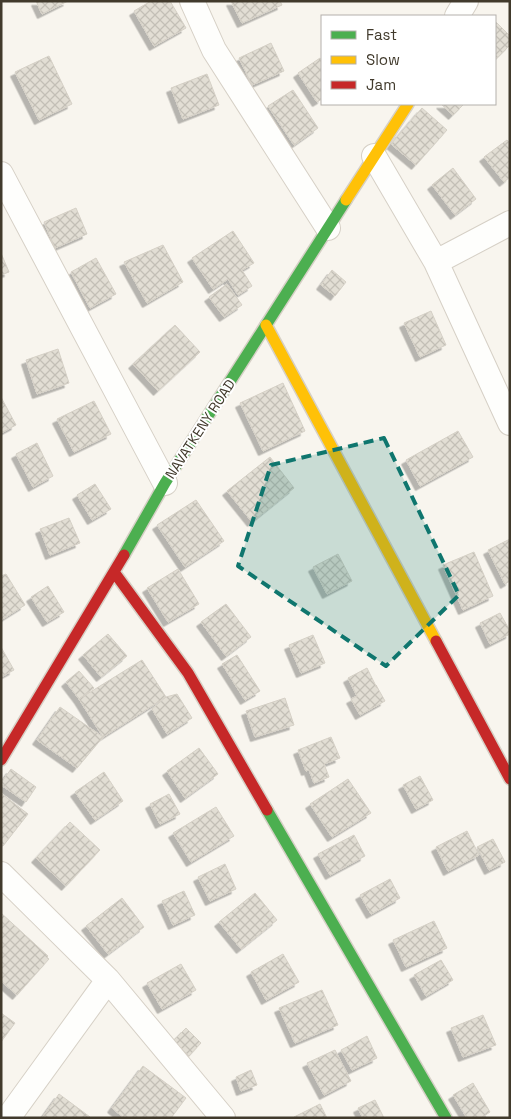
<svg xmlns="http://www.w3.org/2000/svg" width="511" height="1119" font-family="'Space Grotesk',sans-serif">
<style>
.building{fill:url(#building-cross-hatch);stroke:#d5d0c6;filter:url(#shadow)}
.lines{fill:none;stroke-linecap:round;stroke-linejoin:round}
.street-casing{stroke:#d6d0c6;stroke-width:26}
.fast-casing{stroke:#d6d0c6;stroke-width:14}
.slow-casing{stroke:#d6d0c6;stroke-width:14}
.jam-casing{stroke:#d6d0c6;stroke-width:14}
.street{stroke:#fefefc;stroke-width:24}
.fast{stroke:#4caf50;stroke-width:11}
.slow{stroke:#ffc107;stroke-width:11}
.jam{stroke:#c62828;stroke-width:11}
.marked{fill:#0f766e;fill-opacity:0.2;stroke:#0f766e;stroke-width:4;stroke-dasharray:10 6;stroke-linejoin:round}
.labels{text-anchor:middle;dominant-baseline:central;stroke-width:4;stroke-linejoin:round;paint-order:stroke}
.street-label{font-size:14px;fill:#413a2c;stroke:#fff}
</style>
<defs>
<pattern id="building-cross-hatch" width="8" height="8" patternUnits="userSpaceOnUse" patternTransform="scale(1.25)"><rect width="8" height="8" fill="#e2ded4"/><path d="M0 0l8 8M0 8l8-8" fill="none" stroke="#c3bfb6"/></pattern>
<filter id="shadow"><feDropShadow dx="-4.5" dy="4.5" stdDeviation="0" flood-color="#0004"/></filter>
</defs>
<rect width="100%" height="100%" fill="#f8f5ee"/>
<path class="building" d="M36 1H68L42 14Z
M151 1H170L186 28 154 46 134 11Z
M231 1H280L282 5 242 23Z
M495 21 510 36V45L495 60Z
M271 43 284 71 252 85 239 58Z
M49 56 72 104 39 120 15 72Z
M320 58 322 62V99L317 102 298 73Z
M207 74 219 105 183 119 171 88Z
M293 90 318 128 294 145 268 106Z
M441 104H464L453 115Z
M422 108 447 130 416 165 391 144Z
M507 140 510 143V177L504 182 484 157Z
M453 168 476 199 455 215 432 185Z
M76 208 87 234 55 248 44 222Z
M233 231 254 263 242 270 252 286 238 295 228 279 213 289 192 258Z
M163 245 183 282 147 303 124 262Z
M1 253 9 272 1 275Z
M96 258 116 294 90 308 71 272Z
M332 270 346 282 335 296 321 285Z
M227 284 242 305 224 317 209 297Z
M431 311 446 345 420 357 404 323Z
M175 325 200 352 158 391 133 364Z
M58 349 69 383 37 394 26 360Z
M283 383 305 431 263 451 240 403Z
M1 397 16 425 1 433Z
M94 401 111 434 74 452 57 419Z
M458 431 473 457 420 486 406 460Z
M37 443 53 476 33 487 16 454Z
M270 457 294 488 252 522 227 491Z
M95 484 111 509 92 520 77 495Z
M196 500 224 541 185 567 157 525Z
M69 518 80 543 50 555 40 529Z
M510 539V581L505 584 488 550Z
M474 552 493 596 463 610 443 565Z
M338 554 352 581 327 594 313 567Z
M178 569 199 604 168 622 147 588Z
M6 574 25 605 1 620V576Z
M48 586 64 612 47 622 31 597Z
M226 604 251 637 226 656 201 622Z
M500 613 510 631V634L490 644 480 623Z
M108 634 127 656 101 677 83 655Z
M313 635 325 663 301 673 289 645Z
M1 647 14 670 1 677Z
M237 655 260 691 245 700 222 664Z
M142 660 166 697 103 737 79 699Z
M367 668 376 686V685L385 701 360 715 351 699 357 696 348 678Z
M79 671 94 688 79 699 66 682Z
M177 694 192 718 167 734 152 709 166 697Z
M285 698 294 725 255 737 246 711Z
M60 707 103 737 77 768 37 740Z
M331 737 340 758 324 764 329 777 314 783 309 770 306 771 298 750Z
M199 748 218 774 185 798 167 771Z
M11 769 36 787 26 802 1 785V783Z
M104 772 123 801 95 820 75 792Z
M420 776 433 800 416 809 403 785Z
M348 779 371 813 332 837 310 804Z
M2 794 28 814 3 846 1 845V795Z
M169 794 180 814 160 824 150 804Z
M216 807 234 836 191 862 173 833Z
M70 822 100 850 66 886 36 858Z
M467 831 479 855 448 871 436 847Z
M354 835 365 856 330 875 318 854Z
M493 839 505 862 489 870 477 847Z
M225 864 236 889 210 901 198 877Z
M390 879 400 898 371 914 360 895Z
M184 891 195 915 173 925 162 901Z
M255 893 277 920 241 949 219 922Z
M122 898 144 927 108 954 86 926Z
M1 913 48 956 47 957 49 959 17 995 1 981Z
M434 921 447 948 406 967 393 940Z
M283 954 299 982 266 1000 251 972Z
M441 960 453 980 426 996 414 975Z
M181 964 196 990 162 1009 147 983Z
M322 990 338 1025 295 1043 279 1008Z
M1 1013 15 1023 1 1042Z
M483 1015 496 1045 463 1057 451 1028Z
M186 1028 201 1043 189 1056 173 1041Z
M367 1036 377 1058 352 1070 341 1050Z
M335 1050 351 1081 324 1095 307 1063Z
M143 1066 186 1098 171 1118H124L112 1108Z
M251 1070 257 1085 241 1091 236 1077Z
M473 1083 490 1112 481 1118H467L453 1095Z
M59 1094 90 1117 89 1118H42Z
M375 1100 384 1118H363L358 1108Z
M320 1104 327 1118H294V1117Z"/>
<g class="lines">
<defs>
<path id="street" d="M192 1 214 50 328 228
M457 16 466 1
M374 156 436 262 510 423
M1 174 165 483
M436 262 510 223
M1 874 108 980 223 1118
M8 1118 108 980"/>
<path id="fast" d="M124 555 165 483 346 200
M267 810 446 1118"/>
<path id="slow" d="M346 200 408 104
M266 325 436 641"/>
<path id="jam" d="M114 572 188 673 267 810
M436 641 510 779
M1 760 124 555"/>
</defs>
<use href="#street" class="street-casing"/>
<use href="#fast" class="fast-casing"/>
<use href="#slow" class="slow-casing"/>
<use href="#jam" class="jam-casing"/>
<use href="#street" class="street"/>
<use href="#fast" class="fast"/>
<use href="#slow" class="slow"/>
<use href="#jam" class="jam"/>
</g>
<path class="marked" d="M384 438 459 595 386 666 238 566 271 465Z"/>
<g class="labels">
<g class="street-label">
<text transform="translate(200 429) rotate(-57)">NAVATKENY ROAD</text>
</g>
</g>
<rect width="511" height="1119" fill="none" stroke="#413a2c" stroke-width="5"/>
<rect x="321" y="15" width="175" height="90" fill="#ffffff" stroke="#b3b0ab"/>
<rect x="331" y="31" width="25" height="8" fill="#4caf50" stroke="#b3b0ab"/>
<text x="366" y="40" font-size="15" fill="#413a2c">Fast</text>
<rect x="331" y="56" width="25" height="8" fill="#ffc107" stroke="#b3b0ab"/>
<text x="366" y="65" font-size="15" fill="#413a2c">Slow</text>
<rect x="331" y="81" width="25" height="8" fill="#c62828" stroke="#b3b0ab"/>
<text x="366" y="90" font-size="15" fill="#413a2c">Jam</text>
</svg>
